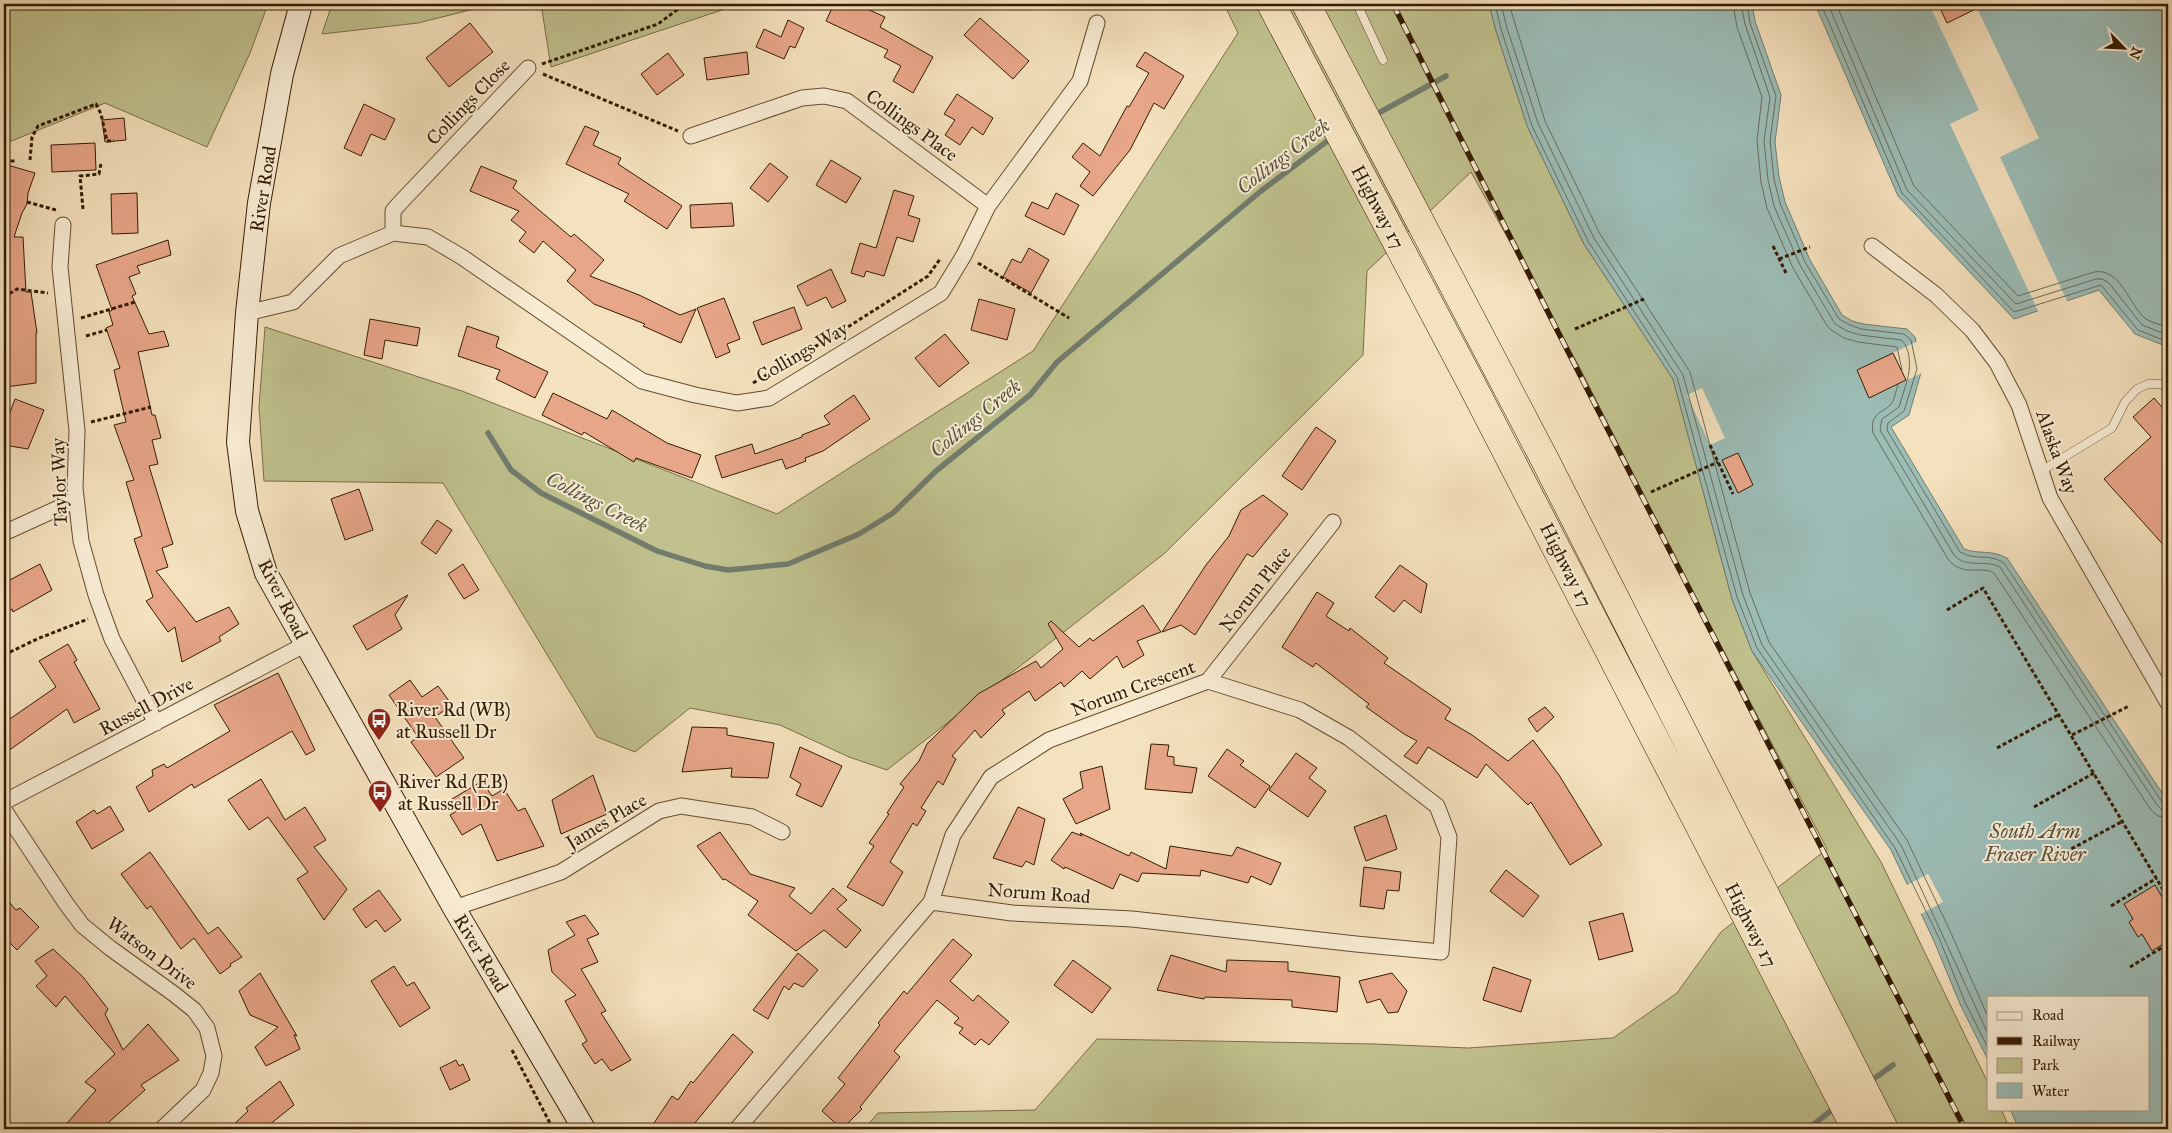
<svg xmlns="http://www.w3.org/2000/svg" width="2172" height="1133" font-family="'IM FELL Great Primer',serif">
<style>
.green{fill:#c0c18e;stroke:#7a6e47}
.water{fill:#9cbcb6;stroke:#727c6d}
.pier{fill:#f4e1bd}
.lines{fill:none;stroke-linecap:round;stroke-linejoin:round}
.shore{stroke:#686c5b;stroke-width:1}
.stream{stroke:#727c6d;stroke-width:5.5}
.building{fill:#e8a689;stroke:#341b00}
.lane-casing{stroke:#644c2f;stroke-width:9}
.street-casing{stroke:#644c2f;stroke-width:17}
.secondary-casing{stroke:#341b00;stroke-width:24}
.highway-casing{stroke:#341b00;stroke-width:29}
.path{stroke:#341b00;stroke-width:3;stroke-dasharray:4 2.5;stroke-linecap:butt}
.lane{stroke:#f8ecd4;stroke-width:8}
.street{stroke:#f8ecd4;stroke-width:15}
.secondary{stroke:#f8ecd4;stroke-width:22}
.highway{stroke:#f4e1bd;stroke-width:28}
.rail-casing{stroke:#341b00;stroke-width:5.5}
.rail{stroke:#f8ecd4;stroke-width:4;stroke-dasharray:11;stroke-linecap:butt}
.labels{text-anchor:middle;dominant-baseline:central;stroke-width:4;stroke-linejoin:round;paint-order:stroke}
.street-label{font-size:19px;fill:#341b00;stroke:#f8ecd4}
.poi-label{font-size:19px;fill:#341b00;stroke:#f8ecd4;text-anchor:start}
.water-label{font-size:20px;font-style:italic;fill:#585340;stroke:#f8ecd4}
</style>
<rect width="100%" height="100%" fill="#f4e1bd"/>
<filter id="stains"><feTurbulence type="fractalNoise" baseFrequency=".004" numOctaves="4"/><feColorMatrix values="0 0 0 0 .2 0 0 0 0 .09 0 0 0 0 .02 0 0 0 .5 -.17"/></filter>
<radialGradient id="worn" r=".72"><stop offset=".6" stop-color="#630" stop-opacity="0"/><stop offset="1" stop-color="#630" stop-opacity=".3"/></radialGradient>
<path class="green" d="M4 4H268L250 53 207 147 105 103 4 144Z
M332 4H494L418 23 322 34Z
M541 4H740L551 67Z
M1224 4H1489L1496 31 1528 128 1584 244 1673 379 1732 599 1752 651 1881 862 1988 1083V1109H2001L2010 1129H864L878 1113 1035 1110 1097 1039 1375 1044 1468 1048 1613 1038 1677 993 1721 932 1827 849 1686 579 1580 368 1471 172 1367 271 1363 355 1165 553 887 770 849 757 780 725 690 708 635 752 597 737 443 483 264 481 259 407 265 327 462 391 777 514 1033 351 1238 33Z"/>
<path class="water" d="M1489 4H1752L1755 21 1781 95 1775 142 1779 177 1785 202 1810 260 1842 315 1852 321 1863 324 1907 329 1915 337 1922 369 1909 415 1891 427 1964 549C1982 555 1989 549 2007 558L2168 802V1129H2019L2010 1109H2148V997H1988V1060L1960 1004 1934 941 1891 850 1752 651 1732 599 1673 379 1584 244 1528 128 1496 31Z
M1815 4H2168V347L2135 334 2099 290 2014 319 1898 196Z"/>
<path class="pier" d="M1929 4H1975L2039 138 2000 157 2068 303 2039 313 1950 124 1979 110Z
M1918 341 1924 372 1869 398 1857 370Z
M1702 388 1725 438 1710 445 1687 395Z
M1928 874 1943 902 1919 915 1905 886Z"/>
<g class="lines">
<path class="shore" d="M1495 4 1501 29 1532 126 1588 241 1677 377 1737 597 1757 648 1895 848 1939 938 1965 1002 1988 1048
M1501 4 1507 28 1538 123 1594 238 1683 375 1743 595 1762 645 1901 845 1988 1034
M1509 4 1545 121 1600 234 1690 372 1750 593 1769 642 1907 840 1951 933 1988 1017
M1733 4 1737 27 1762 97 1757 140 1761 182 1767 208 1793 268 1826 324 1831 330 1844 338 1858 342 1897 347 1902 370
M1741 4 1745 24 1770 97 1764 141 1768 180 1774 206 1800 265 1835 324 1847 331 1860 335 1901 340C1911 348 1911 369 1907 380
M1747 4 1750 23 1776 96 1770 141 1774 179 1780 203 1805 262 1839 319 1850 325 1861 329 1904 334 1911 340 1917 369 1904 411 1888 423 1887 430 1960 552C1975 561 1989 553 2004 563L2162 802 2168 804
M1821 4 1902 193 2014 312 2101 285 2138 330 2168 342
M1828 4 1907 190 2016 304 2096 279H2102L2109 283 2142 325 2168 335
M1836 4 1914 186 2018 296 2094 272C2121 267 2129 306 2146 319 2152 323 2162 325 2168 327
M1907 381 1899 407 1882 419 1880 430 1954 555C1966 569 1986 559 2000 567L2157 805 2162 810 2168 811
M1898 385C1896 390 1895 397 1893 401 1886 414 1869 410 1873 433L1948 559C1963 578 1980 565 1994 573L2151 810 2158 816 2168 818"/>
<path class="stream" d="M1373 116 1446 76
M488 433 511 470 541 493 657 551 705 566 728 570 788 564 859 534 893 513 936 471 1030 395 1057 362 1261 191 1334 136
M1868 1083 1893 1065
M1749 1129 1754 1127 1809 1128 1837 1106"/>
</g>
<path class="building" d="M834 4H856L885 17 880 27 933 57 913 93 893 81 901 66 884 57 888 50 826 21Z
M1938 4H1986L1947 23Z
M980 18 1029 61 1013 79 964 35Z
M788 20 804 28 795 48 790 46 784 59 756 47 764 29 781 37Z
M470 23 493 52 449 87 426 58Z
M747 52 749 74 707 80 704 58Z
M1145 52 1184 76 1164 109 1154 103 1130 150 1093 196 1080 186 1090 172 1072 157 1083 143 1100 156 1127 106 1129 107 1149 73 1136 66Z
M668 53 684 75 657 95 641 74Z
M957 94 993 118 983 135 972 127 960 145 945 135 955 120 944 114Z
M364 104 395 119 385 140 371 134 361 156 344 148Z
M124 118 126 140 105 142 102 120Z
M585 126 599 132 593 145 621 158 618 164 682 206 667 229 624 201 629 194 566 164Z
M95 143 96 170 52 172 51 145Z
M831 160 861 178 846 203 816 185Z
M770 163 788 177 768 202 750 188Z
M4 164 35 173 28 193 27 204 22 213 14 237H23L26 292H31L37 333H36V383L5 387 8 346 4 317V297L7 296 4 260Z
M481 166 517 181 513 188 571 237 574 234 604 260 590 276 639 295 680 315 696 309 681 343 643 326 645 324 594 304 567 281 576 270 543 241 534 253 519 241 526 232 511 220 519 211 470 191Z
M894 190 914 196 908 215 920 219 913 242 897 237 884 276 866 271 864 277 851 273 860 243 876 248Z
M137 193 138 233 112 234 111 194Z
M1056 193 1079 205 1064 235 1025 216 1032 202 1048 209Z
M732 203 734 226 691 228 690 205Z
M168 240 171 255 137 266 140 273 129 277 136 294 132 296 149 334 164 331 169 346 138 352 152 415H155L161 438 152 440 158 464 149 466 173 544 162 548 168 567 156 571 196 622 229 607 239 624 219 637 221 641 182 662 175 627 168 632 146 601 153 597 134 539 142 536 126 482 134 480 114 425 126 422 114 370 120 368 106 328 113 325 109 312 112 310 96 265Z
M1029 248 1049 260 1031 293 1003 277 1012 259 1021 263Z
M831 269 846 301 832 308 826 297 807 306 797 286Z
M724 298 740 339 727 344 730 352 716 358 697 308Z
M979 299 1015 309 1007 340 971 330Z
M794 307 802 329 762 345 753 322Z
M370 319 420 328 417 346 385 340 382 359 364 355Z
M467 326 499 337 496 347 548 372 535 398 496 379 500 370 458 356Z
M945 334 969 363 939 387 915 358Z
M1893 353 1906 380 1869 398 1857 370Z
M553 393 607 419 612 410 667 443 701 455 692 478 636 458 634 462 584 432 582 435 542 415Z
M854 395 870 419 823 451 805 458 806 461 786 469 782 459 722 478 715 456 752 444 755 454 802 437V435L830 424 824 416Z
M2154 398 2168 414V550L2104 479 2151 437 2133 417Z
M15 399 44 410 28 449 4 445V428Z
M1316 427 1336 441 1302 490 1282 476Z
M1738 453 1753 485 1738 493 1722 460Z
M359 489 373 530 345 540 331 499Z
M1263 495 1288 514 1253 557 1247 554 1195 635 1181 625 1162 632 1206 565 1229 536 1241 510Z
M437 520 452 530 436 554 421 543Z
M40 564 52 590 13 612 12 609 4 614V583Z
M463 564 479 590 464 599 448 574Z
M1400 565 1427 584 1421 613 1404 600 1394 612 1375 597Z
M1317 592 1334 603 1326 616 1349 631 1350 628 1388 658 1384 663 1451 709 1445 719 1472 735 1508 761 1533 740 1559 775 1602 845 1570 865 1531 802 1528 805 1486 764 1477 778 1428 747 1417 764 1404 756 1417 741 1404 734 1366 707 1369 704 1316 663 1313 667 1282 647Z
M408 595 395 615 402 629 367 650 353 626Z
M1143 605 1161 632 1137 641 1144 655 1123 668 1117 656 1090 679 1082 671 1064 687 1061 682 1035 701 1029 691 1002 710 1005 714 981 738 975 730 952 756 956 759 943 785 938 781 921 808 926 811 917 826 913 823 890 862 903 872 883 906 847 887 874 846 869 843 889 814 887 813 904 787 900 784 919 761 927 744 978 694 1036 661 1041 668 1063 649 1048 624 1051 621 1079 647 1090 638 1093 641Z
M68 644 77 660 74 662 100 709 74 723 67 709 4 754V723L56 687 39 661Z
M278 673 315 750 306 755 292 731 194 788 192 784 149 812 136 787 153 776 152 770 164 764 167 768 230 731 214 705Z
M410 680 422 697 438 686 452 705 435 717 464 758 436 777 411 742 418 737 389 695Z
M1545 707 1554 717 1537 732 1528 719Z
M692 727 727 728V735L774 743 768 778 731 777 732 768 682 772Z
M1151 744 1169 745 1167 756 1174 757V765L1197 768 1192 793 1145 789Z
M800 747 842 766 822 807 796 795 801 784 790 777Z
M1227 749 1244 761 1240 765 1270 786 1255 808 1208 776Z
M1296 753 1317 768 1309 778 1326 791 1308 817 1269 790Z
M1102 766 1110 809 1076 824 1063 799 1083 788 1080 772Z
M593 775 607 814 561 834 552 800Z
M261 779 285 820 305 807 326 840 314 847 347 889 324 920 297 879 308 872 268 817 249 830 228 800Z
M482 781 492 796 504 789 518 811 525 808 544 846 497 861 481 824 462 835 450 815 458 810 452 799Z
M110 806 124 830 92 849 76 822 94 810 97 814Z
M1018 807 1045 819 1034 865 1026 861 1022 867 993 858Z
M1386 815 1397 849 1366 861 1354 827Z
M720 832 750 874 795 888 789 896 811 914 833 888 847 900 837 909 861 930 846 948 824 930 796 951 748 915 758 901 725 879 723 880 697 846Z
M1072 832 1082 836 1080 833 1129 856 1131 852 1166 869 1170 846 1232 856 1237 847 1281 863 1271 885 1251 876 1248 883 1201 870 1200 876 1142 873 1138 882 1120 874 1113 889 1065 867 1064 869 1051 860Z
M150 852 208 934 218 927 242 957 230 964 231 966 220 974 194 938 181 949 151 906 147 909 121 874Z
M1364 867 1401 872 1399 891 1387 890 1384 909 1360 906Z
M1506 870 1539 896 1523 917 1490 891Z
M2155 885 2168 907V941L2152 951 2142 934 2138 937 2129 922 2133 919 2124 904Z
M379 890 401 920 385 932 376 920 366 928 353 909Z
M4 896 16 910 20 908 39 927 17 950 4 937Z
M1623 913 1633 951 1599 960 1589 922Z
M585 915 599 934 587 939 598 962 581 969 606 1011 601 1013 631 1060 611 1071 602 1059 595 1064 582 1044 587 1041 565 1001 576 995 552 972 548 950 575 935 566 922Z
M953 939 972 955 950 981 973 1001 978 995 1009 1022 989 1045 981 1039 975 1045 959 1033 963 1028 954 1023 959 1018 937 1000 894 1051 900 1057 860 1107 862 1109 842 1129 822 1111 845 1084 838 1078 880 1025 878 1023 904 991 907 994Z
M53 949 83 977 108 1009 105 1014 123 1050 148 1024 179 1060 141 1085 145 1090 110 1121 104 1129H62L96 1090 85 1082 115 1054 65 996 56 1007 36 986 47 976 35 961Z
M798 953 818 970 803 987 794 983 789 990 784 986 768 1019 753 1010Z
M1171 955 1226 972 1227 960 1288 962V971L1340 977 1337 1012 1292 1007V1000L1205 997 1204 999 1157 990Z
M1073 960 1111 988 1092 1013 1054 985Z
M394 966 407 986 414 982 430 1008 400 1027 371 981Z
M1493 967 1531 980 1521 1012 1483 1000Z
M260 973 297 1036 294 1035 300 1049 266 1066 255 1047 278 1027 250 1015 239 991Z
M1392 973 1407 991 1398 1012 1388 1013 1380 999 1367 1003 1359 981Z
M733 1034 753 1052 690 1129H650L672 1096 678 1100 691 1081 693 1083Z
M456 1060 459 1066 463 1064 470 1080 450 1090 440 1068Z
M280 1081 294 1105 264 1129H229L248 1111 246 1108Z"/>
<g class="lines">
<defs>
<path id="lane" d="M1357 4 1383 60
M2041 471 2112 428 2125 402 2137 389 2148 384H2161L2168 388"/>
<path id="street" d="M691 136 802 98 824 96 847 101 988 206
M63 225 60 267 77 431 75 488 81 541 96 595 112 639 156 723
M393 233V211L399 204 528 68
M1872 246 1936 295 1972 330 1997 363 2019 405 2050 498 2168 703
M247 313 293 302 339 256 393 233 428 237 462 257 642 381 695 395 737 403 769 398 941 293 964 255 988 206 1080 81 1097 23
M4 533 76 500
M1208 681 1333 522
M4 802 306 644
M4 810 65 902 82 925 110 948 174 994 194 1010 207 1028 214 1056 211 1073 203 1090 162 1129
M454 908 561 872 659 811 681 806 752 817 782 832
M737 1129 931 902 953 835 991 777 1049 740 1208 681 1300 710 1349 738 1437 806 1449 837 1441 952 1356 944 1132 919 1012 913 931 902"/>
<path id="secondary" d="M301 4 282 74 259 203 247 313 238 442 247 511 266 573 454 908 584 1129"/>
<path id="highway" d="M1271 4 1471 383 1856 1129
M1306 4 1545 460 1884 1129"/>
</defs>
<use href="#lane" class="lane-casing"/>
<use href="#street" class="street-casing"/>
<use href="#secondary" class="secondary-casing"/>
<use href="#highway" class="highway-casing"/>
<path class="path" d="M542 64 658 24 685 4
M543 74 678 131
M30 160 32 137 38 126 96 104 101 114 107 141H114
M4 161H16
M27 202 56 210
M83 209 80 176 99 174 101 163
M1773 246 1786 273
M1779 259 1810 247
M978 263 1069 318
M4 297 17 289 48 293
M81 318 135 302
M1575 329 1644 299
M86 336 107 330
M753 383 840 332 928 276 940 259
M91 422 151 407
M1710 445 1733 494
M1651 492 1718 462
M1947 610 1983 588 2168 898
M4 655 37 639 88 619
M2072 735 2129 706
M1997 748 2060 714
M2034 807 2094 773
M2060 855 2123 821
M2111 906 2157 878
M2164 947 2168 954
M2130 967 2168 944
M512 1050 553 1129"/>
<use href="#lane" class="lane"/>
<use href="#street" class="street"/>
<use href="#secondary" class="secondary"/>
<use href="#highway" class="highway"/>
<defs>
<path id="rail" d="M1393 4 1555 326 1965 1129"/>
</defs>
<use href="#rail" class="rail-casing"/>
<use href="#rail" class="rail"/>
</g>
<defs>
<symbol id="bus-pin" viewBox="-11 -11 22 30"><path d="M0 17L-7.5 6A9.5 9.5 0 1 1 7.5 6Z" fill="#8f2418" stroke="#f8ecd4"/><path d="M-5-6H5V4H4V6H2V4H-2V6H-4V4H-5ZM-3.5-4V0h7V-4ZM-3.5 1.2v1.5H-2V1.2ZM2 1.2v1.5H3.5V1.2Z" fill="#fff"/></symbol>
</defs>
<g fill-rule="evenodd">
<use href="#bus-pin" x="365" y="706" width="28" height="38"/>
<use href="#bus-pin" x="366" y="778" width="28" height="38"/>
</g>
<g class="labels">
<g class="street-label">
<text transform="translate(468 102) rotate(-46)">Collings Close</text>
<text transform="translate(912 125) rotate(36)">Collings Place</text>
<text transform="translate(263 189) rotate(-81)">River Road</text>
<text transform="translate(1378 207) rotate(62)">Highway 17</text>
<text transform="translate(802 352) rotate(-30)">Collings Way</text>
<text transform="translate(2057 452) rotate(70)">Alaska Way</text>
<text transform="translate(59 482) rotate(-92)">Taylor Way</text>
<text transform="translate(1566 565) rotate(63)">Highway 17</text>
<text transform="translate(1255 589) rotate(-52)">Norum Place</text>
<text transform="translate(283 599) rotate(63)">River Road</text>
<text transform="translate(1133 688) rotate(-20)">Norum Crescent</text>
<text transform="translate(146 706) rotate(-28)">Russell Drive</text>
<text transform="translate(606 821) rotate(-31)">James Place</text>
<text transform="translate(1039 893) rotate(4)">Norum Road</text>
<text transform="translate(1751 925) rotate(63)">Highway 17</text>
<text transform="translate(152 953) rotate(37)">Watson Drive</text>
<text transform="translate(481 953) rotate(59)">River Road</text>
</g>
<g class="poi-label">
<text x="396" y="709">River Rd (WB)<tspan x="396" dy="22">at Russell Dr</tspan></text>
<text x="398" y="781">River Rd (EB)<tspan x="398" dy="22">at Russell Dr</tspan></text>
</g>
<g class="water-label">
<text transform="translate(1283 156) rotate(-37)">Collings Creek</text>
<text transform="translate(975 418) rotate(-39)">Collings Creek</text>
<text transform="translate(597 502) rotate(27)">Collings Creek</text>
<text x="2035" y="831">South Arm<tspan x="2035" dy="23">Fraser River</tspan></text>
</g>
</g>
<rect width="2172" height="1133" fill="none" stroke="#f4e1bd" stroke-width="20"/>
<rect x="5" y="5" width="2162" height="1123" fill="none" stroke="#341b00" stroke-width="2.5"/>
<rect x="10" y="10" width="2152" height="1113" fill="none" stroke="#341b00"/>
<rect x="1987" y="996" width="162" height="115" fill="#f8ecd4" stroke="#aa987f"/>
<rect x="1997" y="1012" width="25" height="8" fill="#f8ecd4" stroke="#aa987f"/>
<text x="2032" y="1020" font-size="15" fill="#341b00">Road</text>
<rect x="1997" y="1037" width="25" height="8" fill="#341b00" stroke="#aa987f"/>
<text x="2032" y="1046" font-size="15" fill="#341b00">Railway</text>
<rect x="1997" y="1058" width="25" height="15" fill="#c0c18e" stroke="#aa987f"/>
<text x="2032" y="1070" font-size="15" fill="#341b00">Park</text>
<rect x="1997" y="1083" width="25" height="15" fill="#9cbcb6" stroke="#aa987f"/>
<text x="2032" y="1096" font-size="15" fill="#341b00">Water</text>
<g transform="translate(2124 48) rotate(114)" stroke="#f8ecd4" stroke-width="4" paint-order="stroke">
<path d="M0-4L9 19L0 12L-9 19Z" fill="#341b00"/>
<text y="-8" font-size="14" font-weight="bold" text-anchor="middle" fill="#341b00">N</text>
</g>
<rect width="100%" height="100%" filter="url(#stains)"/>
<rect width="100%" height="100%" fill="url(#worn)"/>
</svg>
